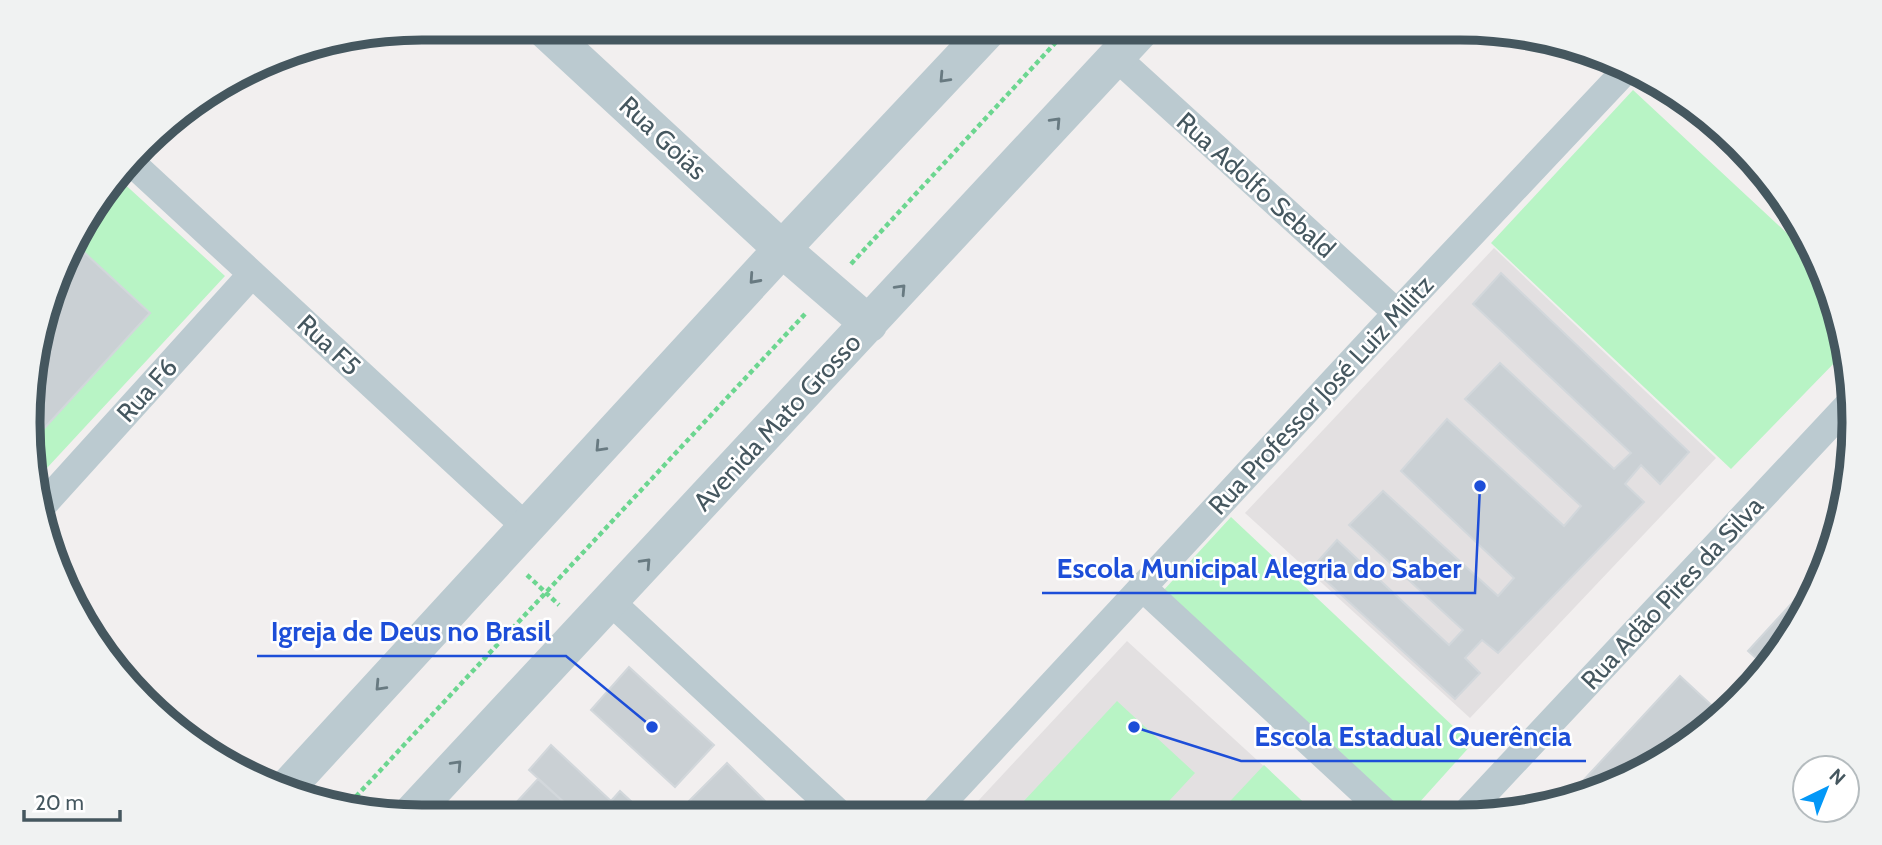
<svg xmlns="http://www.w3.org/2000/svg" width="1882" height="845" font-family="Cabin,sans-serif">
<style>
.education{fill:#e3e0e1}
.green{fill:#b8f4c5}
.building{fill:#cad0d4;stroke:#d2d7db;stroke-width:2}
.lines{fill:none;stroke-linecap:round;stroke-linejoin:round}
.path{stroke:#6cd690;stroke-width:4.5;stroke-dasharray:5 3.5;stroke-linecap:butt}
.minor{stroke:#bbcad0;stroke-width:28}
.tertiary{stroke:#bbcad0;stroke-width:37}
.oneway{stroke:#687a81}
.labels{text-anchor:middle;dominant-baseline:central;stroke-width:5;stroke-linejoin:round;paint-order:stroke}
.street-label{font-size:26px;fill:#45575f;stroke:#fff}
.rim{fill:none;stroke:#45575f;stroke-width:9}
.leader{fill:none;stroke:#1d4ed8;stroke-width:2.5}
.callout-dot{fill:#1d4ed8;stroke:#fff;stroke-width:2.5}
.callout-label{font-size:28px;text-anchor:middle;font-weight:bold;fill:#1d4ed8;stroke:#fff;stroke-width:5;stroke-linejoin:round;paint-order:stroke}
</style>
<rect width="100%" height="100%" fill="#f2efef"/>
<path class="education" d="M1494 248 1716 458 1470 718 1245 513Z
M1127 641 1316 814 965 815Z"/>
<path class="green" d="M1633 90 1819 263 1824 271 1841 356 1731 469 1491 243Z
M119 179 225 276 34 482 31 474 36 346 81 226Z
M1231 517 1472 744 1409 814H1399L1162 592Z
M1117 701 1195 773 1156 815H1011Z
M1264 765 1316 814H1218Z"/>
<path class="building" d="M74 243 150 313 39 434 33 428 36 346Z
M1501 273 1689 452 1660 484 1641 465 1625 484 1644 502 1498 653 1482 640 1465 658 1480 673 1455 699 1312 568 1337 540 1449 645 1463 630 1349 525 1383 491 1498 596 1514 578 1401 471 1447 419 1564 526 1581 506 1465 399 1500 363 1614 469 1631 453 1473 304Z
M1825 567 1824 573 1773 662 1767 668 1748 651Z
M629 667 714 745 675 787 591 710Z
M1680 676 1721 714 1700 735 1611 787 1569 798 1568 797Z
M551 745 611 801 620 791 647 816H579L529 770Z
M727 763 775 811 771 816H686L680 810Z
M538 779 579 816 503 817Z"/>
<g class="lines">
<path class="path" d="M851 264 1069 28
M527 575 559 605
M350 803 805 314"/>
<path class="minor" d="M1116 57 1397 313
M1729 137 1742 150
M132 163 526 527
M42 506 252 274
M1142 587 1387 814
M610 601 842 816
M1465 814 1850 403
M931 815 1397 313 1627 69"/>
<path class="tertiary" d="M543 28 782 249 869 324
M285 790 782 249 990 28
M410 815 1143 28"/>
</g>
<defs><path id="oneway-chevron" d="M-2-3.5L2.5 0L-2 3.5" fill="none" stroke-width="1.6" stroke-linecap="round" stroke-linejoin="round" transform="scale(1.75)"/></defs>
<g class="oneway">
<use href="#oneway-chevron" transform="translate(944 78) rotate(133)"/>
<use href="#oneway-chevron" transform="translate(1056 122) rotate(-47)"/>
<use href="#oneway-chevron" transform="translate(754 279) rotate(132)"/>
<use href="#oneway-chevron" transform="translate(901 289) rotate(-47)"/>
<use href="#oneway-chevron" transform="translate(600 447) rotate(133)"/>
<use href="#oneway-chevron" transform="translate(646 563) rotate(-47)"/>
<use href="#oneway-chevron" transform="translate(380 686) rotate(133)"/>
<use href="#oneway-chevron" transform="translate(457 765) rotate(-47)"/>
</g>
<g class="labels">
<g class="street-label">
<text transform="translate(663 138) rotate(43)">Rua Goiás</text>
<text transform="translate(1256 185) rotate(42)">Rua Adolfo Sebald</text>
<text transform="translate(329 345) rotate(43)">Rua F5</text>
<text transform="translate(147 390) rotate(-48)">Rua F6</text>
<text transform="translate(1321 395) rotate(-47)">Rua Professor José Luiz Militz</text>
<text transform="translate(777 422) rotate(-47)">Avenida Mato Grosso</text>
<text transform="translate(1672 593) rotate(-47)">Rua Adão Pires da Silva</text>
</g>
</g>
<path d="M0 0H1882V845H0ZM422 40H1460A382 382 0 0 1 1842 422V423A382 382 0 0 1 1460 805H422A382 382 0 0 1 40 423V422A382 382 0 0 1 422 40Z" fill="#f0f2f2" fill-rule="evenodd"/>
<path class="rim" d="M422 40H1460A382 382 0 0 1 1842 422V423A382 382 0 0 1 1460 805H422A382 382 0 0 1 40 423V422A382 382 0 0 1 422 40Z"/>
<path class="leader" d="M1480 486L1475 593H1042M652 727L566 656H257M1134 727L1241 761H1586"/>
<g class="callout-dot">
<circle cx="1480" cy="486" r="7"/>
<circle cx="652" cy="727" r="7"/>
<circle cx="1134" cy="727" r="7"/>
</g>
<g class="callout-label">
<text x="1259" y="578">Escola Municipal Alegria do Saber</text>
<text x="411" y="641">Igreja de Deus no Brasil</text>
<text x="1413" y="746">Escola Estadual Querência</text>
</g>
<g transform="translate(1826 789) rotate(43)"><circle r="33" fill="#ffffff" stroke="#b5bcbf" stroke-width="2"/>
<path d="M0-5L12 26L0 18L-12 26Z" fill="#0498f7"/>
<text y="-10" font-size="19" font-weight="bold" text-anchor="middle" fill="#45575f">N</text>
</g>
<path d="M24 810v10h96v-10" fill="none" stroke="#45575f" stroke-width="3.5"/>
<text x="35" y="810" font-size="21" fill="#45575f" stroke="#ffffff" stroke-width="5" paint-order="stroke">20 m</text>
</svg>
